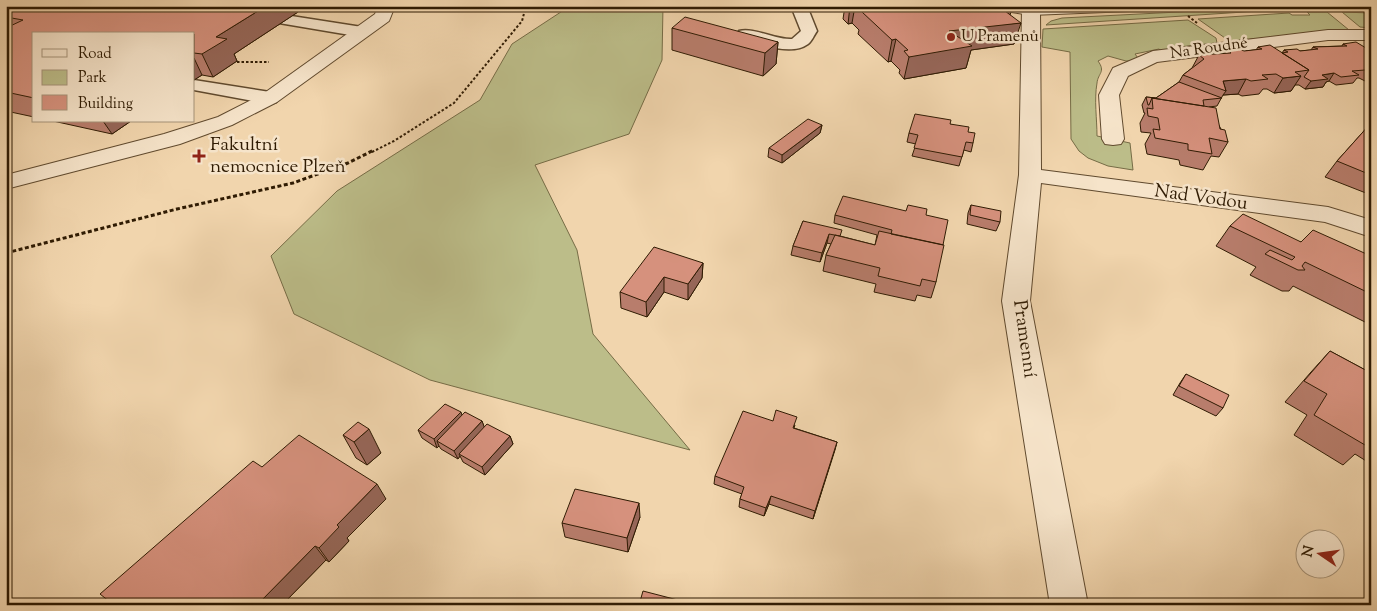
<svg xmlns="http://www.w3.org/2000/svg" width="1377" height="611" font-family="'Sorts Mill Goudy',serif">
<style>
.green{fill:#bcbd89;stroke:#766c46}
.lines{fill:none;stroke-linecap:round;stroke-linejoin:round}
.service-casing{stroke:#604a2e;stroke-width:3}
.minor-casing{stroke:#604a2e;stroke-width:2}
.tertiary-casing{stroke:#604a2e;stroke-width:2}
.path-far1{stroke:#2f1b03;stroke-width:2;stroke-dasharray:2.5 2;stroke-linecap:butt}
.path{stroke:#2f1b03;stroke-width:3;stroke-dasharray:4 2.5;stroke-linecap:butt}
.service{fill:#f6e4ca;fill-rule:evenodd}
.minor{fill:#f6e4ca;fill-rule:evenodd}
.tertiary{fill:#f6e4ca;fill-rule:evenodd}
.wall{fill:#b87d6c;stroke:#2f1b03}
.shaded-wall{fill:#966658;stroke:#2f1b03}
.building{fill:#d6917d;stroke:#2f1b03}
.poi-dot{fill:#8f2418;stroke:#f6e4ca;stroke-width:2}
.labels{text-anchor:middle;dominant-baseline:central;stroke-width:5;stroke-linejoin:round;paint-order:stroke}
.far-poi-label{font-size:16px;fill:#2f1b03;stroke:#f6e4ca;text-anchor:start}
.far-street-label{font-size:16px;fill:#2f1b03;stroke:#f6e4ca}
.poi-label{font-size:19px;fill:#2f1b03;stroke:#f6e4ca;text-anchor:start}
.street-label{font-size:19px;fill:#2f1b03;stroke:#f6e4ca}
</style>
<rect width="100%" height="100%" fill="#f1d5ad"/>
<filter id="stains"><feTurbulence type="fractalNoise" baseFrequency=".004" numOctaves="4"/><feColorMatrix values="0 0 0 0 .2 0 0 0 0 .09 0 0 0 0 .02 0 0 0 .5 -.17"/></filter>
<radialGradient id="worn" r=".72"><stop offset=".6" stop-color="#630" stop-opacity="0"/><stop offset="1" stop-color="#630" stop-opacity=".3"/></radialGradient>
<path class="green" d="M570 6H663L662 60 629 134 535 165 577 250 593 334 690 450 430 380 294 314 271 256 337 191 480 100 512 44Z
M1256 8 1259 11 1046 25 1051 21 1062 18Z
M1307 12H1327L1349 30 1232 41 1225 38 1198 19 1289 13 1292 15H1310Z
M1342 12 1371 13V28L1360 27Z
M1188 20 1216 38 1217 43 1169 48 1173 52 1164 53 1159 49 1135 54 1138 58 1133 61H1126L1108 56 1098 61C1106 72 1098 73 1097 83 1094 100 1097 119 1097 136L1130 143 1133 170 1108 166 1088 158 1079 151 1071 139 1070 52 1042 47 1043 29Z"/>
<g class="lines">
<defs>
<path id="service" d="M791 6H807L817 31C814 35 812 41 808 44 790 57 758 43 739 37L737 34 739 31C754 27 775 40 792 39L801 31Z
M285 15 362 27 368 29 370 32 368 35 362 37 279 23 277 20 279 17Z
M194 80 270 92 276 94 279 98 276 102 270 104 194 90Z"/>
<path id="minor" d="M378 6H395L389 21 277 102 232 125 180 144 6 189V175L164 134 218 117 263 94 375 14Z
M1025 6H1037L1040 10 1041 170 1328 207 1371 220V237L1325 222 1041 183 1030 301 1088 605H1050L1002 301 1019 175 1022 10Z
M1328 30H1371V40H1328L1157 62 1128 76 1119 95 1124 139 1121 144 1113 145 1105 144 1102 139 1099 95 1113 68 1153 51Z"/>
<path id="tertiary" d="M996 6H1138L1136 10 1130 11 1031 15 998 10Z"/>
</defs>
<use href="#service" class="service-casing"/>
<use href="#minor" class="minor-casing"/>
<use href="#tertiary" class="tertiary-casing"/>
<path class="path-far1" d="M1188 16 1197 23
M237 62H269
M372 152 394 141 454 103 522 21 526 6"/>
<path class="path" d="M6 253 177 209 293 183 348 163 374 150"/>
<use href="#service" class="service"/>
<use href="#minor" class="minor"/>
<use href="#tertiary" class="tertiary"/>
</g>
<path class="wall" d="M51 6H295L298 12 234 54 237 61 213 77 202 75 194 80V34H34V117L6 111V7H49Z
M845 6H917L919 9 1010 15 1014 44 971 50 966 68 904 79 899 73 900 70 891 61 888 62 858 34 859 30 852 23 848 24 843 19Z
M672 28 778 42 776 64 763 76 672 50Z
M1369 41H1371V81L1367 82 1359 78H1357L1353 83 1336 85 1329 81 1326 82 1323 87 1305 89 1299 85H1295L1291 91 1274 93 1267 89H1263L1259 94 1242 96 1238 94 1223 95 1217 106 1209 107 1228 142 1219 157 1211 156 1203 170 1180 165 1179 160 1147 154 1145 144 1151 133 1141 132 1140 123 1145 113H1144L1142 105 1146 97 1156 98 1179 82 1183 75 1192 68 1199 55 1225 53 1227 50 1244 51 1256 50 1258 47 1282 53 1284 50 1300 51 1311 50 1313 47 1342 46 1343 44 1365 48Z
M53 121H131L112 134Z
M1371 123V195L1325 177 1337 161Z
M950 124 968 132 973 143 971 152 964 150 959 166 912 156 916 144 907 142 909 133Z
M822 125 820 133 782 163 768 157 769 148Z
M971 205 1000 222 996 231 967 224 968 213Z
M835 215H926L936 282 931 298 917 295 915 301 874 292 876 284 823 271 826 255 831 244 827 243 820 262 791 255 793 246 803 221 840 236 875 245 877 235 834 223Z
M1230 226 1301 242 1371 256V325L1293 286 1289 291H1282L1250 275 1256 267 1216 246Z
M703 263 702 278 688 300 664 292 647 317 621 308 620 292Z
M1330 351 1371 373V464L1355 454 1343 465 1294 435 1307 415 1285 402 1311 372Z
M1186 374 1223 408 1216 416 1173 395 1180 383Z
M462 415 482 421 484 427 510 436 513 444 485 475 463 462 460 456 458 459 441 449 439 446 437 448 422 438 418 430Z
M773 421 795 425 794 428 837 442 813 519 769 504 764 516 739 507 740 499 742 494 714 484 715 476Z
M343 435 381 453 367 465 356 458Z
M262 467 386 499 347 538 349 541 329 562 326 560 282 605H107Z
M640 517 628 552 565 537 562 523Z"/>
<path class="shaded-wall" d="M266 6H295L298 12 234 54 237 61 213 77 202 54 216 37Z
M850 6H855L852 23 848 24Z
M1012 9 1007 24 1021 23 1014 44 971 50 966 68 904 79 909 57 949 31 1005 11Z
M896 39 891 61 888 62 892 40Z
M778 42 776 64 763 76 765 53Z
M194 58 202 75 194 80Z
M1334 73 1329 81 1326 82 1323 87 1305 89 1311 81 1322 75Z
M1301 76 1291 91 1274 93 1283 78Z
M1246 79 1238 94 1223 95 1226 91 1223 81Z
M103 121H131L112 134Z
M822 125 820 133 782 163V155Z
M829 234 827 243 820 262 822 253Z
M703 263 702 278 688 300V284Z
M664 277V292L647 317 646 302Z
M461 412 464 421 437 441 439 446 437 448 434 439Z
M482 421 485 429 459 454 460 456 458 459 454 451Z
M369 429 381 453 367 465 354 442Z
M510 436 513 444 485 475 482 467Z
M837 442 835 450 813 519 815 511Z
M377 484 386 499 347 538 349 541 329 562 319 548 337 525Z
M771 496 769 504 764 516 766 508Z
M639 503 640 517 628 552 627 538Z
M315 546 326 560 282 605H257Z"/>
<path class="building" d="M8 6H44L49 7 51 6H266L216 37 227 39 202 54 194 53V34H34V98L6 92V28L23 20 6 17V7Z
M860 6H917L919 9 934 6H1007L1012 9 1005 11 1021 23 949 31 972 46 909 57 904 51 908 50 896 39 892 40 862 12 865 11Z
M685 17 778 42 765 53 672 28Z
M1356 42 1371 51V73L1365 70 1352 71 1359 75 1341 77 1334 73 1322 75 1328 79 1311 81 1304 77 1309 70 1282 53 1288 52 1284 50 1297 49 1300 51 1318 49 1313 47 1347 46 1343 44Z
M1270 45 1309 70 1295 72 1301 76 1283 78 1276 74 1262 75 1268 79 1251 81 1246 79 1223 81 1226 91 1183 75 1204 59 1199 55 1231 53 1227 50 1240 49 1244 51 1262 49 1258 47Z
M1179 82 1222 98 1203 100 1204 106 1152 98 1149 105H1148L1146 97 1156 98Z
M1152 98 1216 108 1220 129 1225 130 1228 142 1209 138 1212 154 1188 150V144L1155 138 1153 129 1160 130 1158 118 1148 116 1147 108 1153 109Z
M915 114 951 120 950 124 969 127 968 132 975 133 973 143 966 142 962 157 914 148 918 135 909 133Z
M808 119 822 125 782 155 769 148Z
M1371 123V175L1337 161Z
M843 196 906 211 908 205 927 209 926 215 948 220 943 245 891 234 892 230 835 215Z
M971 205 1001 211 1000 222 970 215Z
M1243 214 1301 242 1313 230 1371 256V294L1305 262 1302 266 1305 270H1298L1265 254 1270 250 1292 260 1295 257 1230 226Z
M803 221 842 230 840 236 829 234 822 253 793 246Z
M879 231 944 245 936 282 922 279 920 286 878 276 880 268 826 255 835 235 875 245Z
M654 247 703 263 688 284 664 277 646 302 620 292Z
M1330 351 1371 373V438L1365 445 1314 415 1327 394 1304 381Z
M1186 374 1229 395 1223 408 1179 386Z
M445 404 461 412 434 439 418 430Z
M776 410 797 417 793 428 837 442 815 511 771 496 766 508 740 499 744 487 715 476 743 411 773 421Z
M465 412 482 421 454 451 437 441Z
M358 422 369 429 354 442 343 435Z
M487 424 510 436 482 467 459 454Z
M299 435 377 484 337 525 339 527 319 548 315 546 257 605H107L110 602 100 594 253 461 262 467Z
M575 489 639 503 627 538 562 523Z
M643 591 697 605H639Z"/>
<g class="poi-dot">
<circle cx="951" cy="37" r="5"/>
<path d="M196.5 148.5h5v5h5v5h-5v5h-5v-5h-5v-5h5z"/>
</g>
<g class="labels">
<g class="far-poi-label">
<text x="961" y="37">U Pramenů</text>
</g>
<g class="far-street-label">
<text transform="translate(1209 49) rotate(-8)">Na Roudné</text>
</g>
<g class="poi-label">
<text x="210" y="145">Fakultní<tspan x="210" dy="22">nemocnice Plzeň</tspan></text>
</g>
<g class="street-label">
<text transform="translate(1201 198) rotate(8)">Nad Vodou</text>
<text transform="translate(1024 339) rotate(82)">Pramenní</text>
</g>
</g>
<rect width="1377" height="611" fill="none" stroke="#f1d5ad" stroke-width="25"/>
<rect x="8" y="8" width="1362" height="596" fill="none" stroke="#2f1b03" stroke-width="2.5"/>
<rect x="12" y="12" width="1352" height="586" fill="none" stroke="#2f1b03"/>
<rect x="32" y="32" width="162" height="90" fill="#f6e4ca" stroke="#a6947a"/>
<rect x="42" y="49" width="25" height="8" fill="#f6e4ca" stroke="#a6947a"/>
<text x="78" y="58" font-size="15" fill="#2f1b03">Road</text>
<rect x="42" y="70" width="25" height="15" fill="#bcbd89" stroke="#a6947a"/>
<text x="78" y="82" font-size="15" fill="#2f1b03">Park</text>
<rect x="42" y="95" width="25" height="15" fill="#d6917d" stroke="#a6947a"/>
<text x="78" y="108" font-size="15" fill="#2f1b03">Building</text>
<g transform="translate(1320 554) rotate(283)"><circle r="24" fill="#f6e4ca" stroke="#a6947a"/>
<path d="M0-4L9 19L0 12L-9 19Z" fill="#8f2418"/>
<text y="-8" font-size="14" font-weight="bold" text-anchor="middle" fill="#2f1b03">N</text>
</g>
<rect width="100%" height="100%" filter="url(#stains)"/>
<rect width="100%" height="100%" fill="url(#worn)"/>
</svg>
